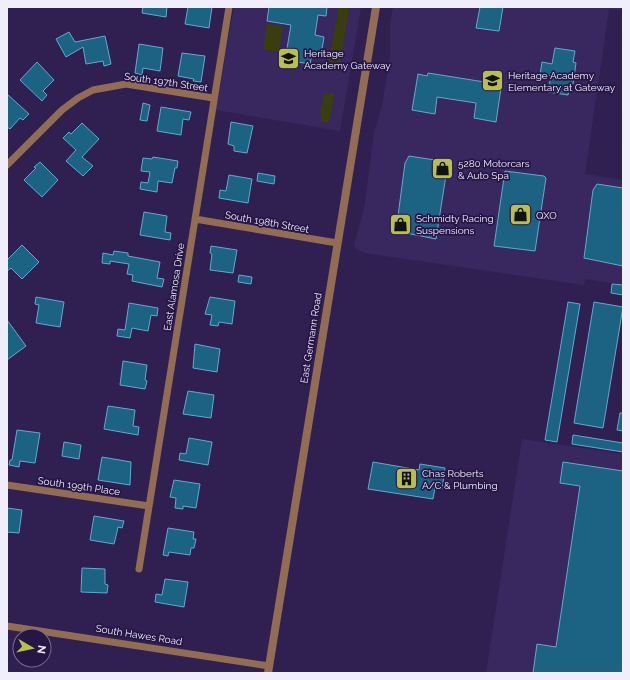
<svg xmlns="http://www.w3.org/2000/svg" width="630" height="680" font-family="Raleway,sans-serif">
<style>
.built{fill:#39285f}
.green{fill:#3a3d0d}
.building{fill:#1b6283;stroke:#66a8cc}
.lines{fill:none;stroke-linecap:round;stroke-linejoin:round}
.minor{stroke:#926c53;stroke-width:7}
.tertiary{stroke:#926c53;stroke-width:8}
.labels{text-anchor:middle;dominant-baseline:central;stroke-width:3.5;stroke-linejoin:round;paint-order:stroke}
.poi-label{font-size:10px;fill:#f0eefb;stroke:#251646;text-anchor:start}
.street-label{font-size:10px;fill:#f0eefb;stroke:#251646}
</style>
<rect width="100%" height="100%" fill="#2f2051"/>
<path class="built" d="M234 7H361L340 131 216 110Z
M393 7H621V10L609 9 585 174 623 180V285L585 279 584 285 365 253 356 249 354 245 364 209 374 133 382 106 390 56V24Z
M522 439 623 454V673H486Z"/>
<path class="green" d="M339 7H349L340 65 336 71 329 69 328 62Z
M267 24 283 26 279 52 263 50Z
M325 93H334V96L330 119 327 123 322 121 320 112Z"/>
<path class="building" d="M143 7H167L166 17 142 13Z
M188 7H212L209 28 185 24Z
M269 7H327L326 16 318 15 315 35 324 37 321 55 312 54 310 64 285 60 291 25 267 21Z
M480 7H503L499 31 476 28Z
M69 32 75 42 105 36 111 64 104 66 103 61 86 64 83 47 66 57 56 39Z
M139 44 163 48 160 71 143 68 142 75 135 73Z
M555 48 575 51 573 62 576 63 573 84H570L568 95 548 92 551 76 540 75 542 62 552 64Z
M182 53 205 56 201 82 193 81 194 79 178 76Z
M37 62 54 80 43 91 47 95 42 101 20 80Z
M428 73 491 83V86L501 88 496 122 474 118 476 103 437 97 435 114 412 110 418 74 427 76Z
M7 94 29 114 23 120 20 118 10 129 7 127Z
M143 103 150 105 147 121 140 120Z
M161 107 191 112 189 120 183 119 181 135 157 131Z
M231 122 253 126 247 153 234 151V146L228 144Z
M82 123 99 139 82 157 93 166 83 176 66 161 76 150 63 138 69 132 71 134Z
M409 156 448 162 436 239 396 231 405 163Z
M153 157 178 161 177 168H175L172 183 158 181 157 192 140 189 141 182 148 183 150 172 141 171 143 158 152 159Z
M40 162 58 180 42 197 24 180 36 168 34 167Z
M505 171 544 176 546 178 535 251 494 246Z
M258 173 275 176 274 184 257 181Z
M229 175 252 179 248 203 219 198 220 190 226 191Z
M597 184 623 188V266L584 258 593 190Z
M144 212 167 216 165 232 171 233 170 240 140 235Z
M22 245 39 262 22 279 11 268 7 271V260Z
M211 246 237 250 233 273 210 270 212 254 210 253Z
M114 251 128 253V256L160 262 157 278 164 279 162 287 132 281 133 275 127 274 129 264 110 261V264L102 263 103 253 113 255Z
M239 275 252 277 251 284 238 282Z
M612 284 623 285V295L611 293Z
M36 297 64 302 60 327 36 323 39 305 35 304Z
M210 297 235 301 232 324 219 322 218 326 210 325 212 315 205 314Z
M568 302 580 304 557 442 545 440Z
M594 302 623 307 603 428 574 423Z
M129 303 158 308 157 316 151 315 148 331 132 328 130 338 117 336 118 329 125 330Z
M7 320 26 346 7 360Z
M195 344 220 349 217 372 193 368Z
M123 361 147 365 145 380 147 381 145 389 120 385Z
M188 391 214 395 211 418 183 414Z
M108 406 135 410 133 426 139 427 138 435 104 429Z
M620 413H623V431L617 430Z
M17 430 40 433 35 463 20 461 19 467 9 465 10 460H12Z
M573 435 623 443V452L572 444Z
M189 438 212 442 208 465 179 460 180 453 186 454Z
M64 442 81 445 79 459 62 456Z
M102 457 131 462 130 485 98 480Z
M373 462 419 470 420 464 445 468 442 489 435 488 433 499 368 489Z
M563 462 623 471V673H533L537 644 556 647 580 486 560 483Z
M174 480 200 484 196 508 183 506V509L175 508 176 498 170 497Z
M7 508 22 510 19 533 7 532Z
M94 516 124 521 122 528 118 527 117 532 114 544 90 540Z
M168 528 194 532 193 539H196L194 548H191L190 555 169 552 168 556 163 555Z
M82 568 105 569V584L108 585 107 593 81 592Z
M165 579 188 582 184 607 155 602 156 594 162 595Z"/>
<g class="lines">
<path class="minor" d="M7 165 62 110 78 98 93 90 126 84 213 98
M195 219 337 243
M7 485 149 506
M139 569 229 7
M7 626 269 666"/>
<path class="tertiary" d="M268 673 376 7"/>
</g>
<defs>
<symbol id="school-square" viewBox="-11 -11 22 22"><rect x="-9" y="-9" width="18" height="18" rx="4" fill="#b7c148" stroke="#251646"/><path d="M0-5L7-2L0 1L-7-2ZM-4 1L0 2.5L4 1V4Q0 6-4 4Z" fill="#111"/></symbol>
<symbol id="shop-square" viewBox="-11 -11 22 22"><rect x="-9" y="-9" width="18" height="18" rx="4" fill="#b7c148" stroke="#251646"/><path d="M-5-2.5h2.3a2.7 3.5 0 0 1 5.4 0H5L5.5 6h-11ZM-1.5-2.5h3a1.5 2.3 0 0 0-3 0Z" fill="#111"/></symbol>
<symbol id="building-square" viewBox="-11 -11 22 22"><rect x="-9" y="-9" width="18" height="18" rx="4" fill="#b7c148" stroke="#251646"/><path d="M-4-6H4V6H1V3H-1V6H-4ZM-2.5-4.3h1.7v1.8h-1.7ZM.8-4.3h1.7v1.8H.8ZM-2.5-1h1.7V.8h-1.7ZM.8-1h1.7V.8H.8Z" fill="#111"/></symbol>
</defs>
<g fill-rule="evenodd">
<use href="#school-square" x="276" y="46" width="25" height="25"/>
<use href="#school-square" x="480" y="68" width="25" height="25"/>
<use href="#shop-square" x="430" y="156" width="25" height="25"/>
<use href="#shop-square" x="508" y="202" width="25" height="25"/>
<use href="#shop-square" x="388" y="212" width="25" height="25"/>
<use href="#building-square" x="394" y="466" width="25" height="25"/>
</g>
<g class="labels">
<g class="poi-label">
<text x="304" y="53">Heritage<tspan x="304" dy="12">Academy Gateway</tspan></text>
<text x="508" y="75">Heritage Academy<tspan x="508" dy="12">Elementary at Gateway</tspan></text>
<text x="458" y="163">5280 Motorcars<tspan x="458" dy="12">&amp; Auto Spa</tspan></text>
<text x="536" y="215">QXO</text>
<text x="416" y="218">Schmidty Racing<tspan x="416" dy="12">Suspensions</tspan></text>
<text x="422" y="473">Chas Roberts<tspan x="422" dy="12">A/C &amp; Plumbing</tspan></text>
</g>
<g class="street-label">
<text transform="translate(166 82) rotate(8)">South 197th Street</text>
<text transform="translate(267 222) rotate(10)">South 198th Street</text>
<text transform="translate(174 287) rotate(-81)">East Alamosa Drive</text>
<text transform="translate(311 338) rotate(-81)">East Germann Road</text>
<text transform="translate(79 486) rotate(8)">South 199th Place</text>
<text transform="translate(139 635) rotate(9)">South Hawes Road</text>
</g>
</g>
<rect width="630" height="680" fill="none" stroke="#f0eefb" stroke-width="16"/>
<g transform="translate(32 648) rotate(99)"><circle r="19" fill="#251646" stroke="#766c8e"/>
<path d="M0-3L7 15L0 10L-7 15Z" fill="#b7c148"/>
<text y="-6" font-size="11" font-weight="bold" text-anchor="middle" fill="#f0eefb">N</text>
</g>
</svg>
